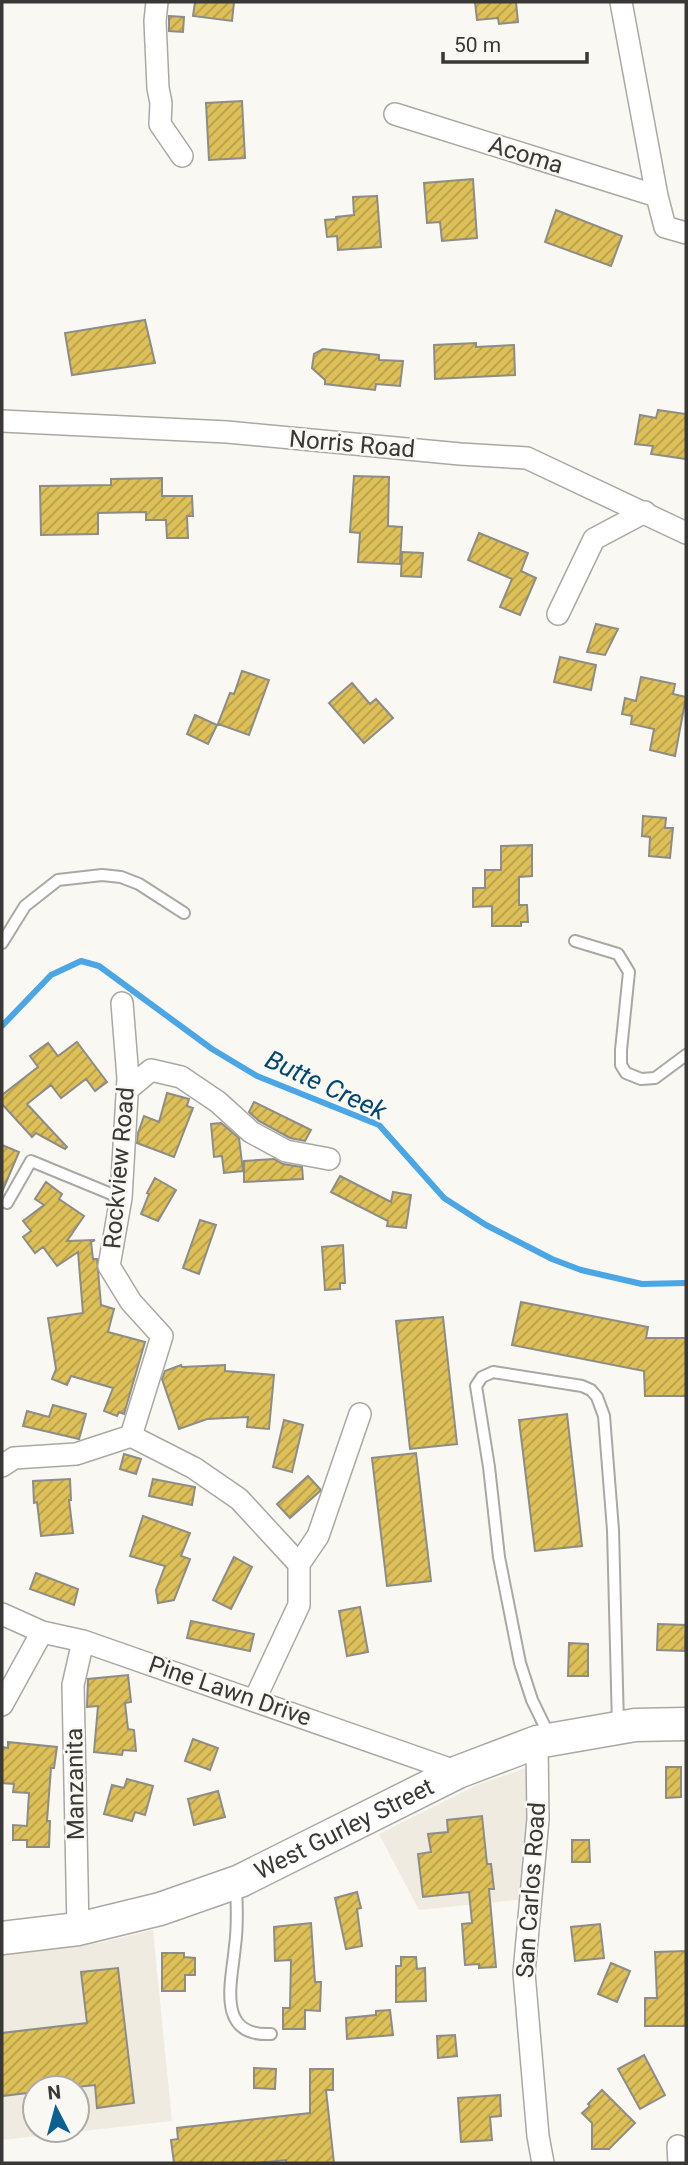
<svg xmlns="http://www.w3.org/2000/svg" width="688" height="2165" font-family="Roboto,sans-serif">
<style>
.built{fill:#efebe0;fill-rule:evenodd}
.lines{fill:none;stroke-linecap:round;stroke-linejoin:round}
.stream{stroke:#4ba6e5;stroke-width:6}
.building{fill:url(#building-hatch);stroke:#8d8c87;stroke-width:2}
.service-casing{stroke:#aaa8a3;stroke-width:14}
.minor-casing{stroke:#aaa8a3;stroke-width:24}
.secondary-casing{stroke:#aaa8a3;stroke-width:35}
.service{stroke:#fff;stroke-width:10}
.minor{stroke:#fff;stroke-width:21}
.secondary{stroke:#fff;stroke-width:32}
.labels{text-anchor:middle;dominant-baseline:central;stroke-width:5;stroke-linejoin:round;paint-order:stroke}
.street-label{font-size:24px;fill:#393836;stroke:#f9f8f2}
.water-label{font-size:26px;font-style:italic;fill:#004872;stroke:#f9f8f2}
</style>
<defs>
<pattern id="building-hatch" width="6" height="6" patternUnits="userSpaceOnUse" patternTransform="scale(1.75)"><rect width="6" height="6" fill="#dec059"/><path d="M-1 1l2-2M0 6l6-6M5 7l2-2" fill="none" stroke="#b59d4a"/></pattern>
</defs>
<rect width="100%" height="100%" fill="#f9f8f2"/>
<path class="built" d="M526 1768 530 1812 524 1899 419 1910 379 1834 479 1784Z
M153 1930 172 2121 2 2140V1955L99 1943ZM35 2088H77V2130H35Z"/>
<g class="lines">
<path class="stream" d="M2 1026 51 975 81 961 99 966 212 1049 257 1076 379 1125 444 1198 486 1225 552 1259 581 1270 642 1284 686 1283"/>
</g>
<path class="building" d="M195 2H234L232 21 193 16Z
M475 2H516L518 22 499 24 498 18 477 20Z
M169 16 184 17 183 32 169 31Z
M242 101 245 158 209 160 206 103Z
M473 179 477 238 442 241 440 222 427 223 424 183Z
M377 196 381 247 338 250 337 236 327 237 325 220 336 219V217L354 215 353 197Z
M556 210 622 236 611 266 545 242Z
M145 320 155 363 72 375 65 333Z
M476 343V347L514 345 515 375 435 379 434 345Z
M323 349 379 355V360L403 361 400 386 376 384 375 390 325 384V380L312 368 314 354Z
M658 410 686 414V459L651 454 653 446 635 444 640 415 656 418Z
M354 476 389 477 388 526 402 527 400 564 358 562 360 533 350 532Z
M162 478V496H192L193 516H187L188 538H167L166 520H146V512L98 513V534L41 535 40 486 111 485V479Z
M479 533 528 553 521 571 536 578 520 615 500 607 512 579 468 560Z
M402 552 423 553 421 577 401 576Z
M596 624 618 629 605 655 587 652Z
M560 657 596 665 591 690 554 682Z
M242 671 269 680 249 735 218 724 230 693 234 694Z
M641 677 675 684 673 694 686 697 675 756 650 750 654 729 631 724 632 716 622 714 625 698 636 701Z
M352 683 370 704 376 699 393 718 364 743 329 703Z
M195 715 217 725 208 744 187 734Z
M643 816 666 818 665 828H673L670 858 649 856 650 837 642 836Z
M532 845V876L519 877V905H527L528 922H521V926H492V906L473 907V888H485V870H501V846Z
M77 1042 107 1082 95 1091 86 1079 61 1098 51 1085 27 1104 67 1147 65 1149 36 1133 32 1137 2 1104V1095L38 1067 30 1056 48 1043 58 1056Z
M167 1093 189 1099 187 1106 193 1108 174 1157 137 1143 138 1133 144 1116 159 1122Z
M254 1102 311 1130 305 1141 290 1138 259 1121 249 1112Z
M221 1123 239 1138 243 1171 224 1173 222 1156 214 1157 211 1124Z
M2 1145 19 1152 2 1192Z
M274 1159 283 1164 302 1167 303 1179 244 1182V1161Z
M340 1176 391 1202 393 1192 411 1195 406 1228 387 1226 388 1221 331 1192Z
M155 1178 176 1190 158 1221 141 1214 149 1194 147 1193Z
M46 1182 62 1194 59 1199 84 1216 67 1241 95 1240 91 1242 93 1259H97L101 1305 114 1309 108 1332 145 1342 124 1414 119 1412 117 1416 104 1411 113 1388 71 1376 67 1385 52 1379 56 1369 48 1318 83 1313 78 1252 57 1266 43 1247 35 1253 23 1237 31 1231 23 1221 44 1205 35 1199Z
M200 1220 216 1225 199 1274 183 1268Z
M343 1245 345 1283H340V1289L325 1290 322 1247Z
M521 1302 648 1327 646 1338H686V1396H645L644 1371 512 1345Z
M443 1317 457 1444 410 1449 396 1321Z
M181 1365 182 1367 225 1365V1371L274 1375 269 1429 247 1427 248 1417 207 1419 179 1429 162 1379 165 1371Z
M53 1405 86 1414 79 1439 23 1426 27 1411 49 1417Z
M567 1414 582 1546 535 1551 519 1420Z
M284 1420 303 1425 292 1472 273 1467Z
M416 1453 431 1581 387 1586 372 1458Z
M124 1454 141 1459 136 1474 120 1469Z
M308 1476 320 1489V1491L290 1518 277 1504Z
M70 1479 71 1500H69L73 1533 41 1536 37 1502 34 1503 33 1481Z
M153 1479 195 1487 192 1505 149 1496Z
M143 1516 190 1533 181 1556 190 1559 174 1600 158 1603 156 1590 165 1566 130 1556Z
M234 1557 252 1567 231 1609 213 1600Z
M36 1573 78 1589 74 1605 30 1589Z
M360 1607 368 1652 347 1656 339 1611Z
M191 1621 254 1634 250 1651 187 1638Z
M658 1624 686 1625 685 1651 657 1650Z
M569 1643 588 1644V1676H568Z
M128 1675 131 1702 125 1703 128 1729 134 1730 136 1751 123 1750 122 1755 94 1752 98 1706 87 1707 88 1679Z
M193 1739 218 1748 210 1770 185 1761Z
M8 1742 57 1747 54 1768H51L47 1821H50L49 1847H27V1840H13V1825L27 1826 29 1793 13 1792 14 1784 2 1783V1747L8 1748Z
M666 1767H681V1797L666 1798Z
M127 1779 153 1786 145 1815 135 1812 132 1821 104 1814 112 1785 124 1788Z
M218 1791 225 1817 194 1825 188 1799Z
M482 1816 487 1864H491L494 1889H489L496 1967 479 1968V1964L465 1965 462 1924 472 1923 469 1892 423 1897 418 1854 431 1852 428 1834 448 1832 447 1820Z
M572 1840H589L590 1862H572Z
M357 1892 361 1908 357 1909 362 1946 346 1949 335 1898Z
M311 1923 315 1982H321L320 2011 305 2010V2029H283V2008H290L291 1960 275 1961 274 1927Z
M600 1924 604 1958 575 1961 571 1927Z
M686 1951V2026H645V1998H657L655 1952Z
M162 1953H184V1957L195 1958V1975H185V1991H162Z
M401 1957H416L417 1969 425 1968 426 2001 396 2002V1966H401Z
M611 1963 630 1971 617 2002 598 1994Z
M118 1968 134 2103 97 2108 95 2085 67 2088H35V2092L2 2096V2033L87 2023 81 1972Z
M390 2010 393 2035 347 2039 346 2018 376 2015V2011Z
M455 2035 457 2056 438 2058 437 2036Z
M644 2055 665 2095 640 2109 618 2069Z
M254 2068 276 2069 275 2089 254 2088Z
M310 2069H333V2090H326L334 2163H286V2160L257 2163H174L171 2140 178 2139 177 2128 310 2113Z
M602 2090 635 2123 609 2149H592V2123L582 2113 590 2106 588 2104Z
M500 2095 501 2116 490 2117 492 2140 461 2142 458 2098Z"/>
<g class="lines">
<defs>
<path id="service" d="M575 941 618 954 629 972 621 1050V1065L626 1073 641 1079 655 1078 686 1055
M2 943 25 906 58 880 102 875 121 877 139 884 184 913
M7 1203 31 1161 121 1198
M549 1735 532 1700 520 1663 499 1557 489 1467 476 1386 482 1377 493 1372 582 1386 591 1390 597 1397 604 1416 613 1530 618 1725
M236 1885C237 1905 238 1925 235 1946 232 1981 215 2037 271 2034"/>
<path id="minor" d="M157 2 155 21 158 88 161 103 160 124 182 156
M621 2 657 196 665 227 686 233
M395 114 657 196
M2 421 227 432 460 454 527 458 686 533
M558 614 594 539 645 512
M122 1003 128 1078 121 1198 109 1266 131 1302 162 1336 131 1436
M127 1090 151 1070 181 1077 218 1102 251 1132 286 1151 329 1159
M2 1466 14 1458 76 1454 131 1436 194 1468 239 1499 299 1564V1605L255 1699
M299 1564 318 1536 360 1414
M2 1614 42 1632 83 1641 458 1772
M2 1705 42 1632
M537 1742 538 1819 524 1973 538 2136 543 2163
M78 1929 73 1685 83 1641
M678 2146 679 2163"/>
<g id="secondary">
<path id="s1" d="M2 1938 78 1929 160 1909 240 1881 458 1772 537 1742 635 1725 686 1724"/>
</g>
</defs>
<use href="#service" class="service-casing"/>
<use href="#minor" class="minor-casing"/>
<use href="#secondary" class="secondary-casing"/>
<use href="#service" class="service"/>
<use href="#minor" class="minor"/>
<use href="#secondary" class="secondary"/>
</g>
<g class="labels">
<g class="street-label">
<text transform="translate(526 155) rotate(17)">Acoma</text>
<text transform="translate(352 444) rotate(5)">Norris Road</text>
<text transform="translate(119 1168) rotate(-85)">Rockview Road</text>
<text transform="translate(230 1691) rotate(19)">Pine Lawn Drive</text>
<text transform="translate(75 1784) rotate(-91)">Manzanita</text>
<text stroke="none"><textPath href="#s1" startOffset="362">West Gurley Street</textPath></text>
<text transform="translate(531 1890) rotate(-86)">San Carlos Road</text>
</g>
<g class="water-label">
<text transform="translate(326 1085) rotate(25)">Butte Creek</text>
</g>
</g>
<rect width="688" height="2165" fill="none" stroke="#393836" stroke-width="7"/>
<g transform="translate(56 2109) rotate(354)"><circle r="33" fill="#f9f8f2" stroke="#acaba7" stroke-width="2"/>
<path d="M0-5L12 26L0 18L-12 26Z" fill="#0a6091"/>
<text y="-10" font-size="19" font-weight="bold" text-anchor="middle" fill="#393836">N</text>
</g>
<path d="M443 52v10h144v-10" fill="none" stroke="#393836" stroke-width="3.5"/>
<text x="454" y="52" font-size="21" fill="#393836" stroke="#f9f8f2" stroke-width="5" paint-order="stroke">50 m</text>
</svg>
